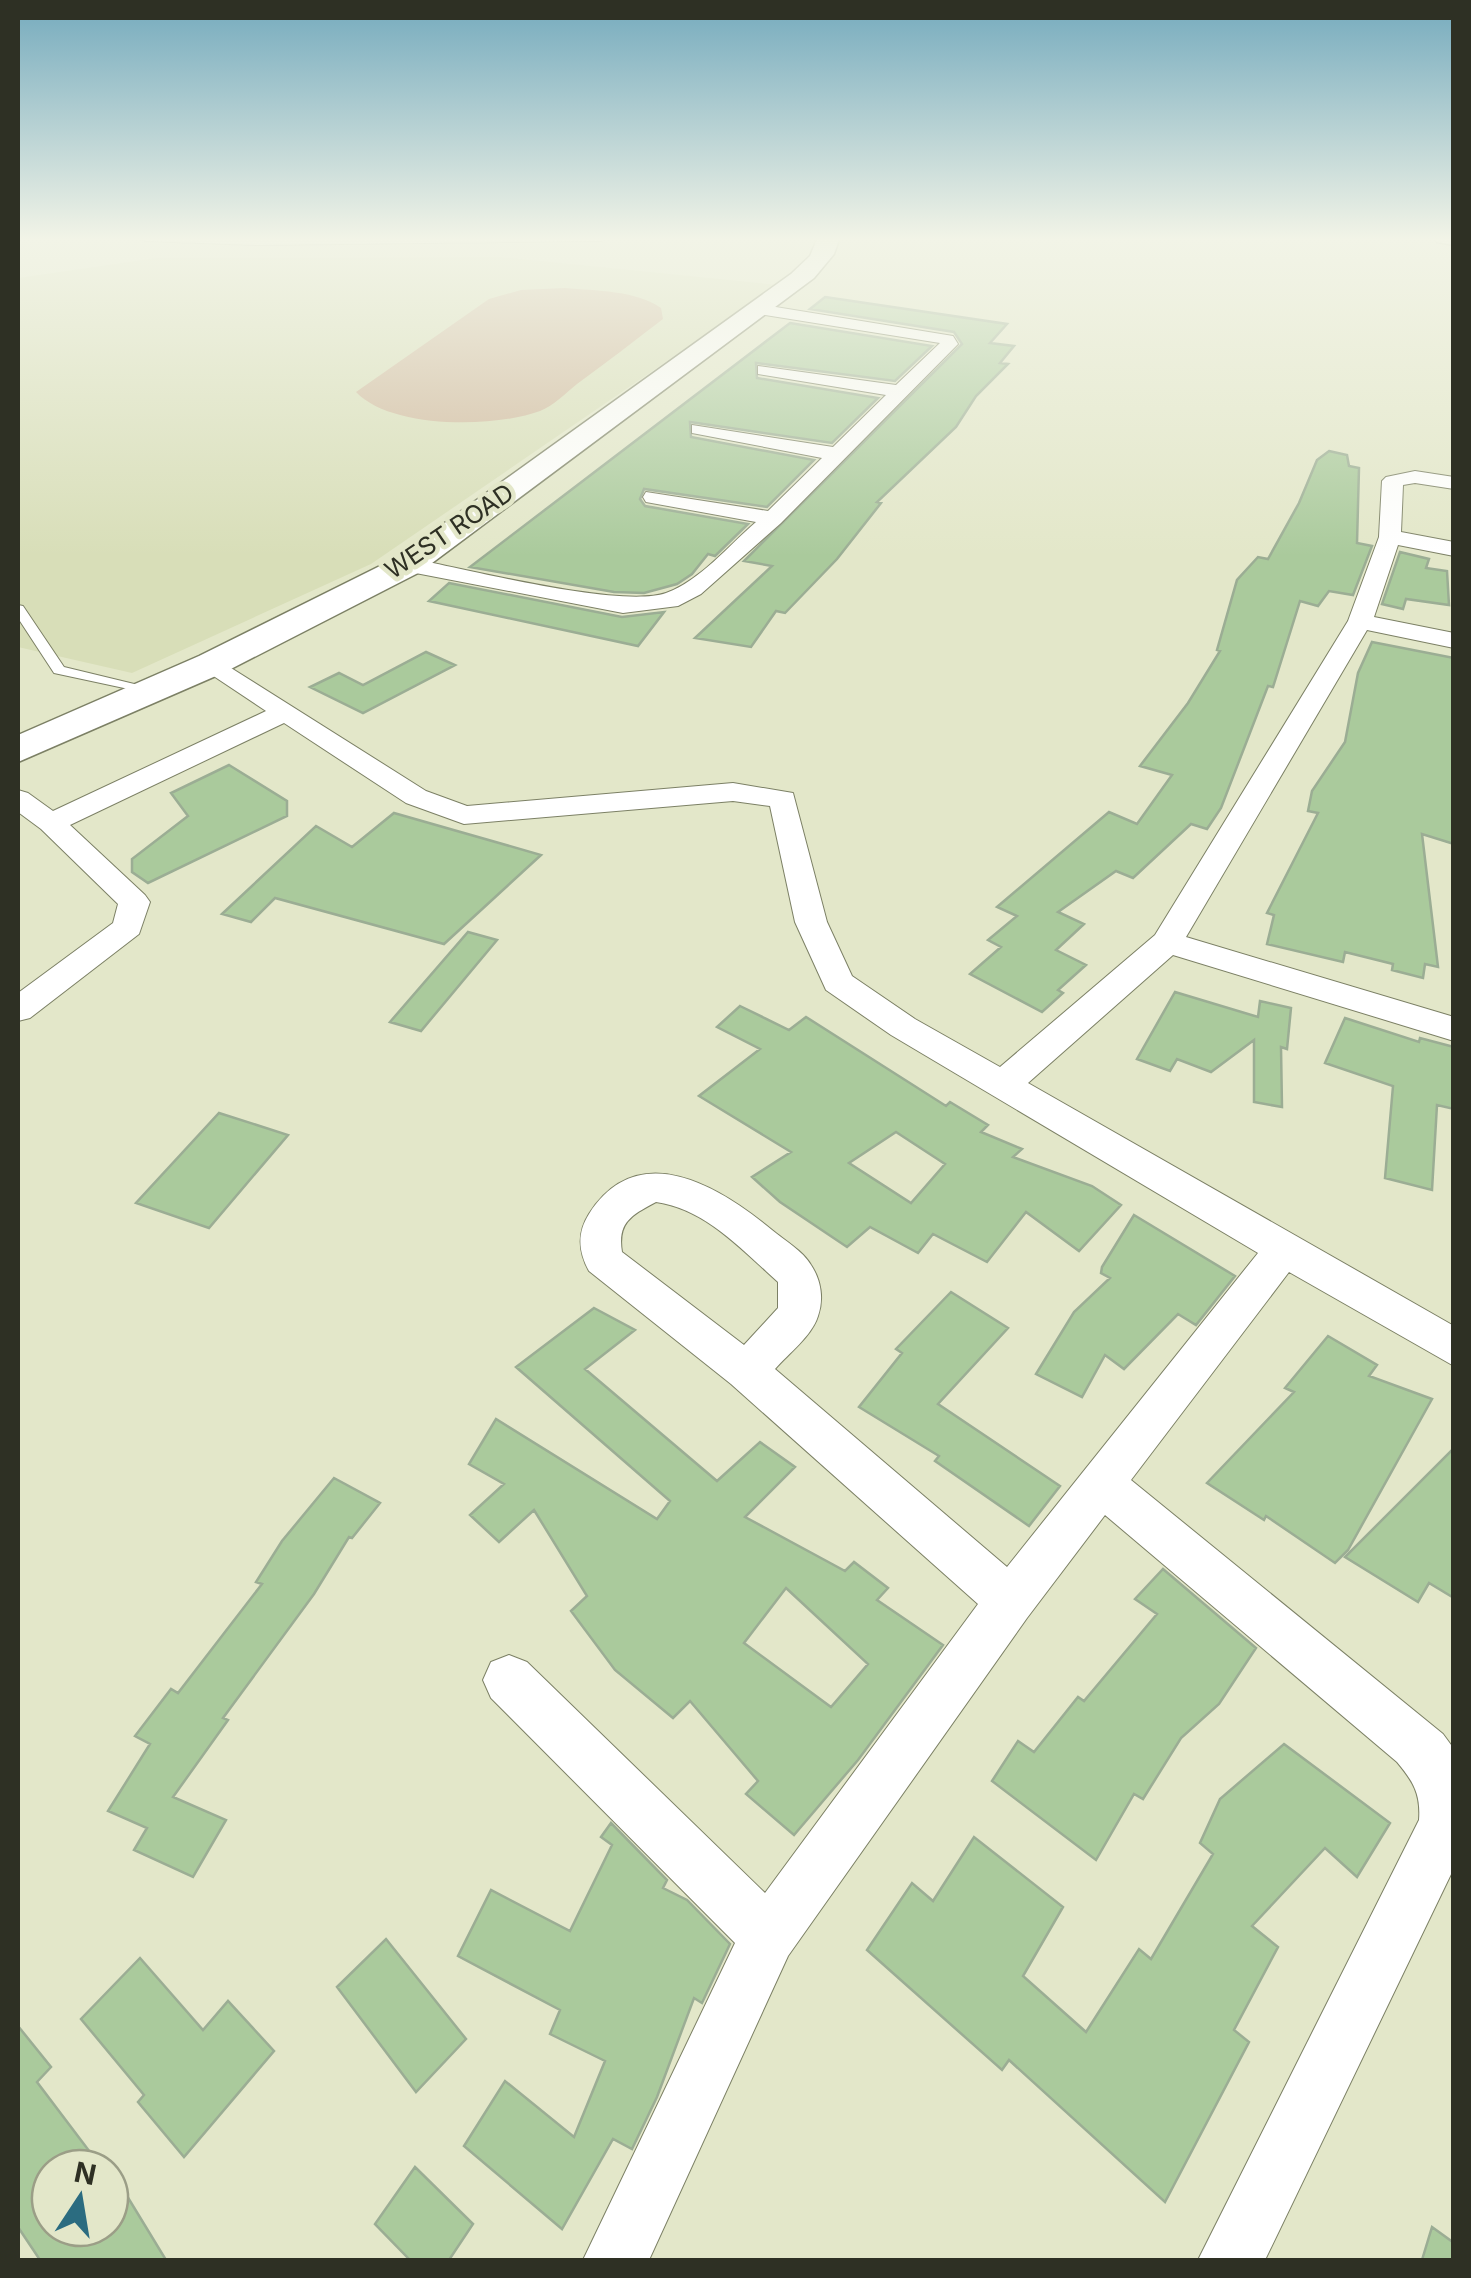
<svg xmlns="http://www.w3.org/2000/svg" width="1471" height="2278" font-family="Inter,sans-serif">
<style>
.built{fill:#d8deb8}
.green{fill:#ceb599}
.building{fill:#aaca9c;stroke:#9bad94;stroke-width:2.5;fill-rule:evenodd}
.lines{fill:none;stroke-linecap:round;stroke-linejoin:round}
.lane-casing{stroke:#7c8065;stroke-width:2}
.street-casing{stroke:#7c8065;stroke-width:2}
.secondary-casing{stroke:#7c8065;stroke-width:3}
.lane{fill:#fff;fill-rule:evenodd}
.street{fill:#fff;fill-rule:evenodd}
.secondary{fill:#fff;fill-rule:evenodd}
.labels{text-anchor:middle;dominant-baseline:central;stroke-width:9;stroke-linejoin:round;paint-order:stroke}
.far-street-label{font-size:25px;fill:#2e3024;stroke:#e3e7c9}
</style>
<rect width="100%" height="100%" fill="#e3e7c9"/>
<path class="built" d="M500 257 778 285 371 564 132 673 18 647V278L157 258Z"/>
<path class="green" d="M565 288C596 291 635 290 661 308L663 319C634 341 606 363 577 384 566 393 553 406 540 411 494 428 391 429 356 392L489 299 521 290Z"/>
<path class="building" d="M825 297 1007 324 990 343 1014 346 1000 363 1008 364 976 396 956 427 877 502 881 503 837 559 785 613 776 611 751 647 695 638 772 566 744 561 962 344 954 332 810 309Z
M790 323 932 346 895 381 756 363 757 378 878 398 832 443 690 422 691 437 814 460 767 507 644 489 640 499 645 506 748 524 715 556 708 554 692 574 677 584 644 593 614 592 470 567Z
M1329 451 1347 455 1349 466 1359 468 1357 543 1372 546 1353 595 1329 591 1318 606 1300 601 1273 687 1268 686 1221 808 1207 829 1191 824 1133 878 1116 871 1058 912 1084 924 1056 950 1086 965 1058 990 1063 993 1042 1012 970 974 1001 947 988 940 1017 916 997 907 1109 812 1137 824 1172 775 1140 766 1188 703 1220 651 1217 650 1237 580 1258 557 1268 559 1299 503 1317 460Z
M1400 552 1429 559 1426 568 1447 571 1449 605 1406 599 1403 609 1382 604Z
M449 583 622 617 664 612 638 646 429 601Z
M1372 642 1454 658V844L1422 834 1438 967 1425 964 1423 978 1392 970 1393 964 1345 952 1343 962 1267 944 1274 915 1267 913 1318 813 1308 811 1312 791 1345 742 1358 673Z
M426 652 455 665 363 713 310 687 339 673 363 685Z
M229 765 287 801V816L148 883 132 872V859L188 816 171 793Z
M394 813 541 855 444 944 275 898 251 922 222 914 316 826 352 847Z
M468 932 497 940 421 1031 390 1022Z
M1175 992 1258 1017 1260 1001 1291 1008 1287 1049 1281 1047 1282 1107 1254 1102V1040L1211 1072 1177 1059 1170 1071 1137 1059Z
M740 1006 789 1030 806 1017 946 1106 950 1102 988 1125 981 1132 1022 1149 1013 1157 1092 1186 1121 1205 1079 1251 1026 1212 987 1262 933 1234 918 1253 870 1227 847 1247 780 1202 752 1177 791 1152 699 1096 760 1049 717 1027ZM896 1132 945 1164 911 1203 849 1163Z
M1345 1018 1419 1042 1420 1038 1454 1047V1109L1437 1105 1432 1190 1385 1178 1393 1086 1325 1063Z
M219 1113 288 1135 209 1228 136 1203Z
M1134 1215 1235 1276 1196 1325 1178 1314 1124 1369 1105 1355 1082 1397 1036 1374 1074 1312 1110 1278 1101 1273 1102 1267Z
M951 1292 1008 1328 938 1404 1060 1486 1029 1526 935 1461 939 1456 859 1407 902 1353 896 1349Z
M594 1308 635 1330 585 1369 717 1481 760 1442 795 1467 745 1517 845 1571 854 1562 888 1588 877 1600 943 1645 858 1760 794 1835 746 1794 758 1781 690 1701 673 1718 615 1670 571 1611 587 1596 534 1510 499 1542 470 1515 504 1484 469 1464 496 1419 657 1519 670 1501 516 1367ZM786 1588 868 1664 831 1707 744 1643Z
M1328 1336 1377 1365 1369 1376 1432 1399 1348 1550 1335 1563 1266 1516 1264 1520 1207 1483 1294 1392 1285 1388Z
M1454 1448V1598L1429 1583 1418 1602 1345 1557Z
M334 1478 380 1503 352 1538 349 1537 314 1594 223 1718 228 1720 173 1797 226 1820 193 1877 134 1850 147 1828 108 1811 150 1744 135 1736 171 1689 178 1693 262 1584 256 1582 282 1541Z
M1163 1569 1256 1648 1219 1704 1181 1738 1143 1799 1134 1794 1096 1860 992 1781 1018 1741 1034 1752 1078 1697 1084 1701 1157 1614 1135 1599Z
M1284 1744 1390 1823 1357 1877 1325 1848 1252 1926 1278 1947 1234 2030 1249 2042 1165 2202 1009 2060 1002 2070 867 1950 912 1883 933 1901 974 1837 1063 1907 1023 1976 1086 2032 1139 1949 1151 1959 1213 1854 1200 1843 1220 1799Z
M611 1823 667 1880 663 1888 687 1900 730 1944 702 2003 694 1998 657 2097 632 2149 613 2139 562 2229 464 2146 505 2081 574 2137 605 2061 550 2034 560 2010 458 1956 491 1890 570 1931 612 1845 601 1837Z
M386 1939 466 2039 416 2092 337 1987Z
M140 1958 203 2030 228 2001 274 2051 184 2157 138 2102 144 2095 81 2019Z
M18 2026 51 2067 37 2082 102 2168H50V2228H110V2168L166 2260H40L18 2227Z
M415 2167 473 2224 449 2260H410L375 2224Z
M1432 2227 1454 2243V2260H1422Z"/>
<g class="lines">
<defs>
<path id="lane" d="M18 605 23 606 64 667 159 690 152 694 54 673 18 618Z"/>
<path id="street" d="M138 237H609L602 241 256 245 145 241Z
M758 304 953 336 958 344 781 523 701 594 678 606 623 613 400 570 396 565 400 560 408 558C463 568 620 609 666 593 700 581 729 545 756 522L646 502 643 497 646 492 768 511 822 458 692 433V425L833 447 886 395 764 375 758 374V366L896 385 940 343 752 313 750 309Z
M1415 471 1454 477V489L1415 483 1403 485 1401 532 1454 542V556L1398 545 1374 617 1454 633V648L1367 630 1186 937 1454 1017V1041L1173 955 1028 1083 1454 1326V1366L1289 1272 1131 1480 1443 1734 1454 1749V1868L1265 2260H1198L1419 1820C1421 1794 1413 1781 1397 1762L1105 1515 1027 1618 788 1956 649 2260H583L735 1943 491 1698 483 1680 491 1662 509 1655 527 1662 765 1893 978 1604 731 1384 589 1271C578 1251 577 1233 589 1214 638 1137 719 1186 772 1230 784 1240 803 1251 811 1265 821 1280 824 1299 818 1316 812 1336 788 1354 775 1369L1007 1567 1258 1253 891 1035 826 990 795 922 770 806 733 801 464 824 406 803 284 723 70 825 145 895 150 902 139 934 30 1018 18 1021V993L113 923 118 904 41 829 18 812V790L28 793 53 811 266 711 203 669 199 664 203 659 212 656 426 791 467 806 733 783 793 793 827 922 852 976 915 1019 1000 1067 1155 935 1348 621 1379 537 1382 481 1386 477ZM656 1202C706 1209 742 1250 778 1282V1308L744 1345 622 1252C617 1222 632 1215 656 1202Z"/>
<path id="secondary" d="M818 237H840L834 254 814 278 420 572 225 672 18 762V735L199 656 396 558 791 274 810 256Z
M1434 237H1454V245L1437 242Z"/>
</defs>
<use href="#lane" class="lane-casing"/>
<use href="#street" class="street-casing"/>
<use href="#secondary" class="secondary-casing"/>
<use href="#lane" class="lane"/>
<use href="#street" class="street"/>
<use href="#secondary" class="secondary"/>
</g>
<linearGradient id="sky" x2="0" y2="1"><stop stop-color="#74aabd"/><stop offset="0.43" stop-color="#f2f4e7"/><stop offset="1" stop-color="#f2f4e7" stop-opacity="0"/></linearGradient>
<rect width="1471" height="556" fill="url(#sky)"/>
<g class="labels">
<g class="far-street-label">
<text transform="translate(449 531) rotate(-34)">WEST ROAD</text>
</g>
</g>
<rect width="1471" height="2278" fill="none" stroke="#2e3024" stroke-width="40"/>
<g transform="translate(80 2198) rotate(12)"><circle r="48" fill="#e3e7c9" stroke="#9b9e87" stroke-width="2.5"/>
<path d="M0-8L18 38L0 25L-18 38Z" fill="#2b6c80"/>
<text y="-15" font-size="28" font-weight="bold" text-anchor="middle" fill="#2e3024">N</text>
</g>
</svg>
